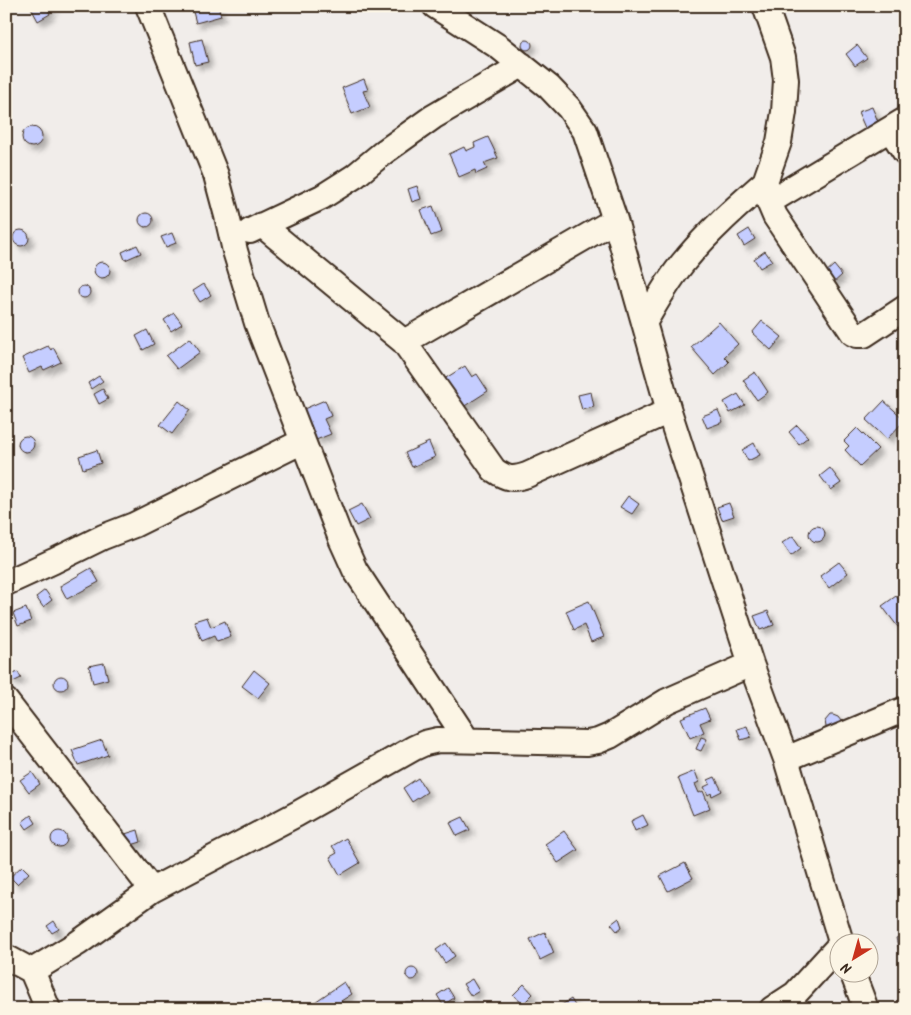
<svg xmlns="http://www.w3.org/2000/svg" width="911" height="1015" font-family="Kalam,sans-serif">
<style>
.building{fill:#c5cdff;stroke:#3b2a1e;filter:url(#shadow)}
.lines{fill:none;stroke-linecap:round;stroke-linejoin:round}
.minor-casing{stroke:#3b2a1e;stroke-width:28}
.minor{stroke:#fcf5e5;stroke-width:24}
</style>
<defs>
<filter id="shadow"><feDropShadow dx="4.5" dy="4.5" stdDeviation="2.5" flood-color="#0004"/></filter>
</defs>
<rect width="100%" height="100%" fill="#f1edea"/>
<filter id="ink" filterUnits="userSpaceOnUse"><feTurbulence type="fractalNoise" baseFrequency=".02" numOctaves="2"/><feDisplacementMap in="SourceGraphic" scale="10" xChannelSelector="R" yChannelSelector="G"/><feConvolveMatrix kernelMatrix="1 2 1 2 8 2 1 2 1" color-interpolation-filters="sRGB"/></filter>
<g filter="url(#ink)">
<path class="building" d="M30 6H55L48 10 50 14 38 21Z
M198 6H218L221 16 196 23 192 8Z
M202 39 208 62 195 65 190 42Z
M522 45a5 5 0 1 1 10 0a5 5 0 1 1-10 0Z
M857 45 867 58 855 66 846 54Z
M364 79 368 90 363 91 370 107 352 114 342 88Z
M872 107 879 124 866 130 858 112Z
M22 137a10 10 0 1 1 20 0a10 10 0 1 1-20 0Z
M488 137 498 158 484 163 487 169 476 174 475 170 459 177 449 154 464 147 466 151 475 147 474 143Z
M417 186 421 199 412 202 408 189Z
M433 206 442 232 431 236 421 210Z
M139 220a7 7 0 1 1 14 0a7 7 0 1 1-14 0Z
M749 229 755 239 744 246 738 236Z
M13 238a8 8 0 1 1 16 0a8 8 0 1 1-16 0Z
M172 233 176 243 166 247 161 237Z
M137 245 141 253 125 260 122 252Z
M765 251 772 261 760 268 754 259Z
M94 270a8 8 0 1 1 16 0a8 8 0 1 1-16 0Z
M834 265 842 275 832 284 824 274Z
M204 284 211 295 200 302 193 291Z
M78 292a6 6 0 1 1 12 0a6 6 0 1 1-12 0Z
M174 313 182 324 171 331 164 320Z
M762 321 782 337 771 350 752 333Z
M719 322 738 344 724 357 729 362 715 375 691 347Z
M147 330 154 344 143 350 136 336Z
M190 338 200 352 177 369 166 356Z
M48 346 51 350 53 347 61 362 44 370 42 367 29 373 22 358Z
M465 366 472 377 477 374 488 391 460 409 441 381Z
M755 372 768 392 757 400 743 380Z
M99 376 103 381 91 389 88 383Z
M103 389 108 399 99 404 94 394Z
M591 392 594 407 582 410 578 395Z
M738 394 745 405 730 413 724 402Z
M325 400 331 416 324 419 331 434 316 440 311 425 305 428 299 411Z
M179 401 190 410 172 434 160 425Z
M884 401 905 420 887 439 866 420Z
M718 410 723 422 707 428 702 416Z
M797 425 808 437 799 444 789 432Z
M857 428 878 449 860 466 845 450 849 446 844 441Z
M18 444a8 8 0 1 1 16 0a8 8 0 1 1-16 0Z
M429 442 435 457 412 467 405 453Z
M754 443 760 455 748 461 742 450Z
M97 450 101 463 83 469 79 456Z
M830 468 841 483 831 490 820 476Z
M628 496 639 504 632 514 620 507Z
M729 503 734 516 722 520 717 507Z
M362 504 370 519 356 526 348 511Z
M809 534a8 8 0 1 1 16 0a8 8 0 1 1-16 0Z
M793 536 801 548 791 556 782 543Z
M839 562 848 573 829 588 820 576Z
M91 568 99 582 67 599 60 586Z
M45 590 52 600 43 607 36 597Z
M896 596 905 608V622L898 627 882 606Z
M589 601 604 637 591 642 584 625 574 630 566 611Z
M26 608 31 621 18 626 13 613Z
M768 611 774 625 760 630 754 616Z
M207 617 211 627 225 621 231 637 217 642 214 636 202 641 194 621Z
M104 663 108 679 93 683 89 666Z
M254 670 270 683 258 698 242 686Z
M18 672 21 678 13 682 9 676Z
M54 683a7 7 0 1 1 14 0a7 7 0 1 1-14 0Z
M705 708 710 719 700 723 704 732 690 738 681 718Z
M830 715H833L838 717 841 721V724L827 729 826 727 825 721Z
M747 726 751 737 741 740 737 729Z
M701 737 707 739 701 751 696 749Z
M102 740 108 755 78 765 72 750Z
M695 771 699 782 695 784 699 793 703 791 710 808 693 815 678 778Z
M32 772 40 784 29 792 20 780Z
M715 777 722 791 712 796 711 793 708 795 704 787 710 784 708 780Z
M418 778 427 792 412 802 403 788Z
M31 815 36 823 27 829 22 822Z
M643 815 648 825 635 831 631 821Z
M463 817 470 830 457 836 450 823Z
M138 830 141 842 128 846 125 834Z
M51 839a8 8 0 1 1 16 0a8 8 0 1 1-16 0Z
M564 831 578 850 558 863 545 844Z
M346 838 360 863 340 875 330 857 337 853 332 846Z
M685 863 693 878 668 891 660 876Z
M22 866 29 873 17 884 10 877Z
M619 918 622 927 617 931 611 924Z
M54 921 59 929 52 933 47 926Z
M545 932 554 953 540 960 530 939Z
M905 935V948L899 950 896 938Z
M446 943 455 956 445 963 436 950Z
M406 974a6 6 0 1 1 12 0a6 6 0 1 1-12 0Z
M472 979 479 991 471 996 463 984Z
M344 982 352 994 341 1001 344 1004 338 1009H311L309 1006Z
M524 984 533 994 523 1004 513 995Z
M448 988 454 998 443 1005 437 995Z
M571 999 577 1009H562L560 1006Z
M406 1002H411L415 1006V1009H400L402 1004Z"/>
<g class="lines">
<defs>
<path id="minor" d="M148 6 216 175 227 216 235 251 257 323 341 539 355 570 467 740
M435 6 499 47 549 87 569 108 585 131 615 220 669 411 751 664 786 759 841 942
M765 6 783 57 786 80 784 112 779 142 765 182 769 202 775 216 853 333 857 335H864L905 308
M890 129 905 152
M769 202 905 120
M262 225 404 342 494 470C507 479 512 480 527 475L669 411
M250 231 322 197 355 176 384 152 433 117 522 65
M644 323C657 301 670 277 687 258 710 230 738 206 765 182
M404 342 615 220
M6 583 54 561 103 537 134 525 303 441
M6 701 152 890
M786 759 905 709
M6 957 32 971 78 943 152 890 297 814 414 748 425 743 438 740 587 743 598 741 610 736 667 701 751 664
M32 971 48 1009
M852 972 866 1009
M772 1009 795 994 838 947"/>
</defs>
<use href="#minor" class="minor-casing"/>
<use href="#minor" class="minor"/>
</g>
</g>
<rect width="911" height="1015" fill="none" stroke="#fcf5e5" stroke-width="25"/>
<rect x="12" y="12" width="886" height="990" fill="none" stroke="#3b2a1e" stroke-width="2" filter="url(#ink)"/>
<g transform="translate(854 958) rotate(217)"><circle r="24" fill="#fcf5e5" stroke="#afa495"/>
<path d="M0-4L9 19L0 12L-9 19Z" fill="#c8321e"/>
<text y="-8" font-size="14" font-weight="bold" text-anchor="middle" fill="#3b2a1e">N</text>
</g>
</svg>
